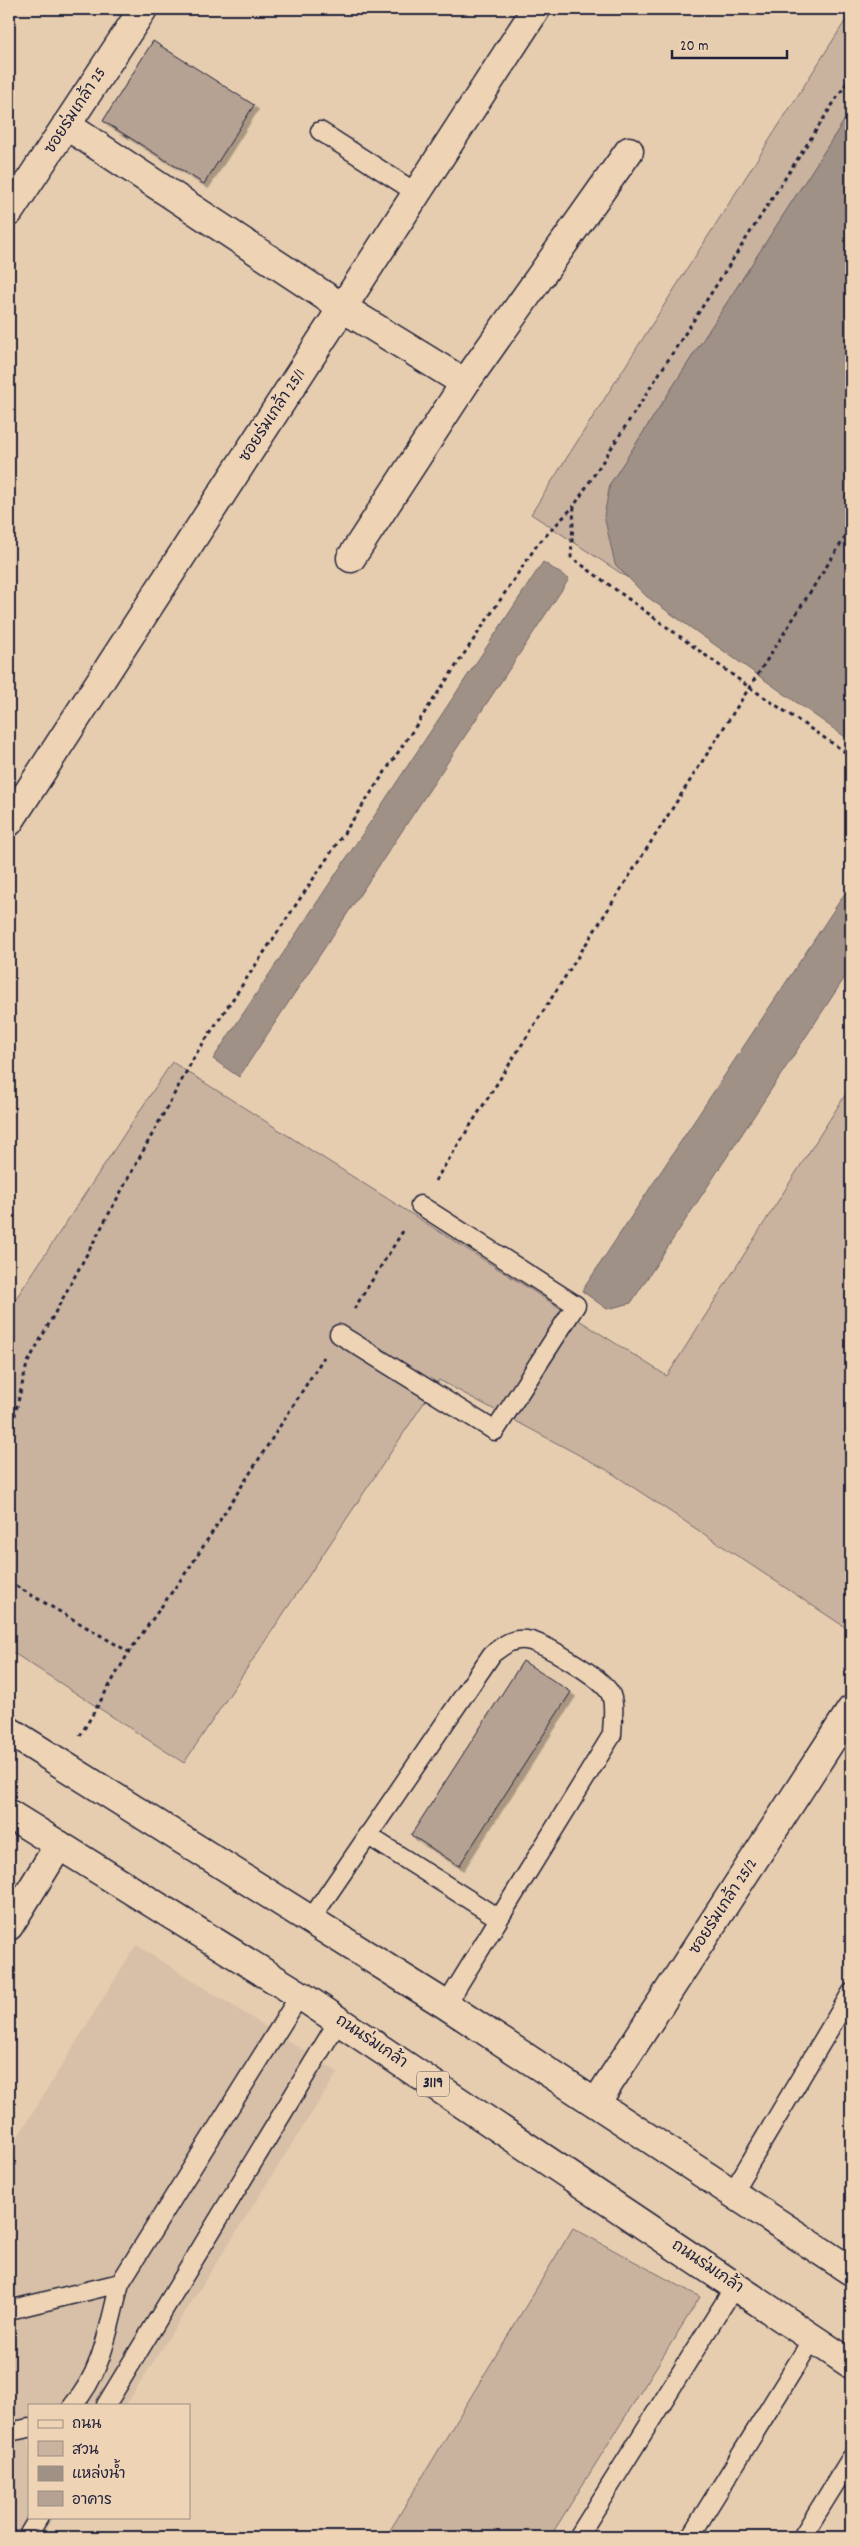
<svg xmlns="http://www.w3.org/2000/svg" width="860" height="2546" font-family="Dekko,'Playpen Sans Thai',sans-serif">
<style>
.built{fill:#d7c0a7}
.green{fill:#c9b39f;stroke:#766a6d}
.water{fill:#a09186;stroke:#6e6568}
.building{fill:#b5a293;stroke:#22223b;filter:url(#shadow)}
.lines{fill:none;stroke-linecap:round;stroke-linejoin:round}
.service-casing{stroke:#22223b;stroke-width:21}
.minor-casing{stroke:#22223b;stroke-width:31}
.primary-casing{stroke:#22223b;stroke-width:31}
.path{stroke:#22223b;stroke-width:3;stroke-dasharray:4 4;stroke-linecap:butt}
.service{stroke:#eed4b5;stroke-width:18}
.minor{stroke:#eed4b5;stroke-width:28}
.primary{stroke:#eed4b5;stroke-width:28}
.labels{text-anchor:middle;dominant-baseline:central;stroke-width:5;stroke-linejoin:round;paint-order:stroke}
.shield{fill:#eed4b5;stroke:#5f5760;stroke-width:1}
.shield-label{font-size:15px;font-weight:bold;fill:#22223b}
.street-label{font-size:16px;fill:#22223b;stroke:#eed4b5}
</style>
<defs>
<filter id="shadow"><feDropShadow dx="4.5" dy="4.5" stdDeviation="0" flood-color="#0004"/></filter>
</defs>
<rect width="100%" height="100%" fill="#e6cdb0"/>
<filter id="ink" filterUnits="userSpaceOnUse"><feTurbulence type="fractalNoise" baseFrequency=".02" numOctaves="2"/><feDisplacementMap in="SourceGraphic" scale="10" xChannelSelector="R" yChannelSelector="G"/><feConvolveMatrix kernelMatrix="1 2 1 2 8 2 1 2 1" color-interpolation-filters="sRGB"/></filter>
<g filter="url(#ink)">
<path class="built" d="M136 1945 338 2072 126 2405H29V2517H54L41 2537H9V2151Z"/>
<path class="green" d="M851 12V110L610 484 615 564 628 578 531 514Z
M172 1062 667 1376 851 1086V1631L607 1470 439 1380 184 1763 9 1650V1309Z
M573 2228 700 2297 550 2537H386Z"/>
<path class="water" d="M851 110V741L646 596 615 564 604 516 610 484Z
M543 562 569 579 239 1077 213 1059Z
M851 884V968L631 1303 607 1309 582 1291Z"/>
<path class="building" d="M153 41 254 105 204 184 103 121Z
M523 1661 571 1692 459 1866 411 1835Z"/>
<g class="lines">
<defs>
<path id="service" d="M320 131 415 192
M339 1334 495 1431 576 1305 420 1205
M367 1835 498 1918
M311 1919 492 1654C503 1646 511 1638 526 1640 543 1642 601 1677 610 1693 616 1704 612 1723 612 1735L446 2005
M732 2193 851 1993
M9 2310 120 2283 300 1995
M73 2405C103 2372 109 2324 120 2283
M106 2405 339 2020
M9 2432 29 2428
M27 2537 39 2517
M578 2537 735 2286
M690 2537 813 2338
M802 2537 851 2458"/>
<path id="minor" d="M66 125 343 308 465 383
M9 212 143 9
M351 558 465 383 629 151
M9 822 536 9
M9 1926 59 1845
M596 2103 851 1710"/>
<path id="primary" d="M9 1731 446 2005 851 2271
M9 1814 300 1995 851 2364"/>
</defs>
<use href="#service" class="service-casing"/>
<use href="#minor" class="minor-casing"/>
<use href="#primary" class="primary-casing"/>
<path class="path" d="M851 76 574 506 571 557 749 687 851 756
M435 1181 851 528
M354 1309 405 1228
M9 1440 27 1364 196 1054 537 545 574 506
M9 1582 129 1652
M80 1736 129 1652 192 1564 324 1357"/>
<use href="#service" class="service"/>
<use href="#minor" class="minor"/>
<use href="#primary" class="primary"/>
</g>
</g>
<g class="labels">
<rect class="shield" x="417" y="2071.5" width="32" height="25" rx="4"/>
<g class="shield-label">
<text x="433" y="2084">3119</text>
</g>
<g class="street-label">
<text transform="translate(76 111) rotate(-57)">ซอยร่มเกล้า 25</text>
<text transform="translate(273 416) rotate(-57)">ซอยร่มเกล้า 25/1</text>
<text transform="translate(724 1907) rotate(-57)">ซอยร่มเกล้า 25/2</text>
<text transform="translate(371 2042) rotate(34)">ถนนร่มเกล้า</text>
<text transform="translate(707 2267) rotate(34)">ถนนร่มเกล้า</text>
</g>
</g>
<rect width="860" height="2546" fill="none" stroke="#eed4b5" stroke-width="30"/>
<rect x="15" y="15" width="830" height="2516" fill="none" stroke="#22223b" stroke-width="2" filter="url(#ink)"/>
<rect x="28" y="2404" width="162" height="115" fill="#eed4b5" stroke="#9c8d84"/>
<rect x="38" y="2420" width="25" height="8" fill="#eed4b5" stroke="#9c8d84"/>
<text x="72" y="2428" font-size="15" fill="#22223b">ถนน</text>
<rect x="38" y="2441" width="25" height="15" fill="#c9b39f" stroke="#9c8d84"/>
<text x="72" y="2454" font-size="15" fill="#22223b">สวน</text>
<rect x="38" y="2466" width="25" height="15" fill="#a09186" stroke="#9c8d84"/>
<text x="72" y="2478" font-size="15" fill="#22223b">แหล่งน้ำ</text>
<rect x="38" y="2491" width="25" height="15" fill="#b5a293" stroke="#9c8d84"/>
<text x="72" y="2504" font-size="15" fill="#22223b">อาคาร</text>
<path d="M672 50v8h115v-8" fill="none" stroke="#22223b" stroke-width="2.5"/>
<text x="680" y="50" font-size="15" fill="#22223b" stroke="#eed4b5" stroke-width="4" paint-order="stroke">20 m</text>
</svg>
